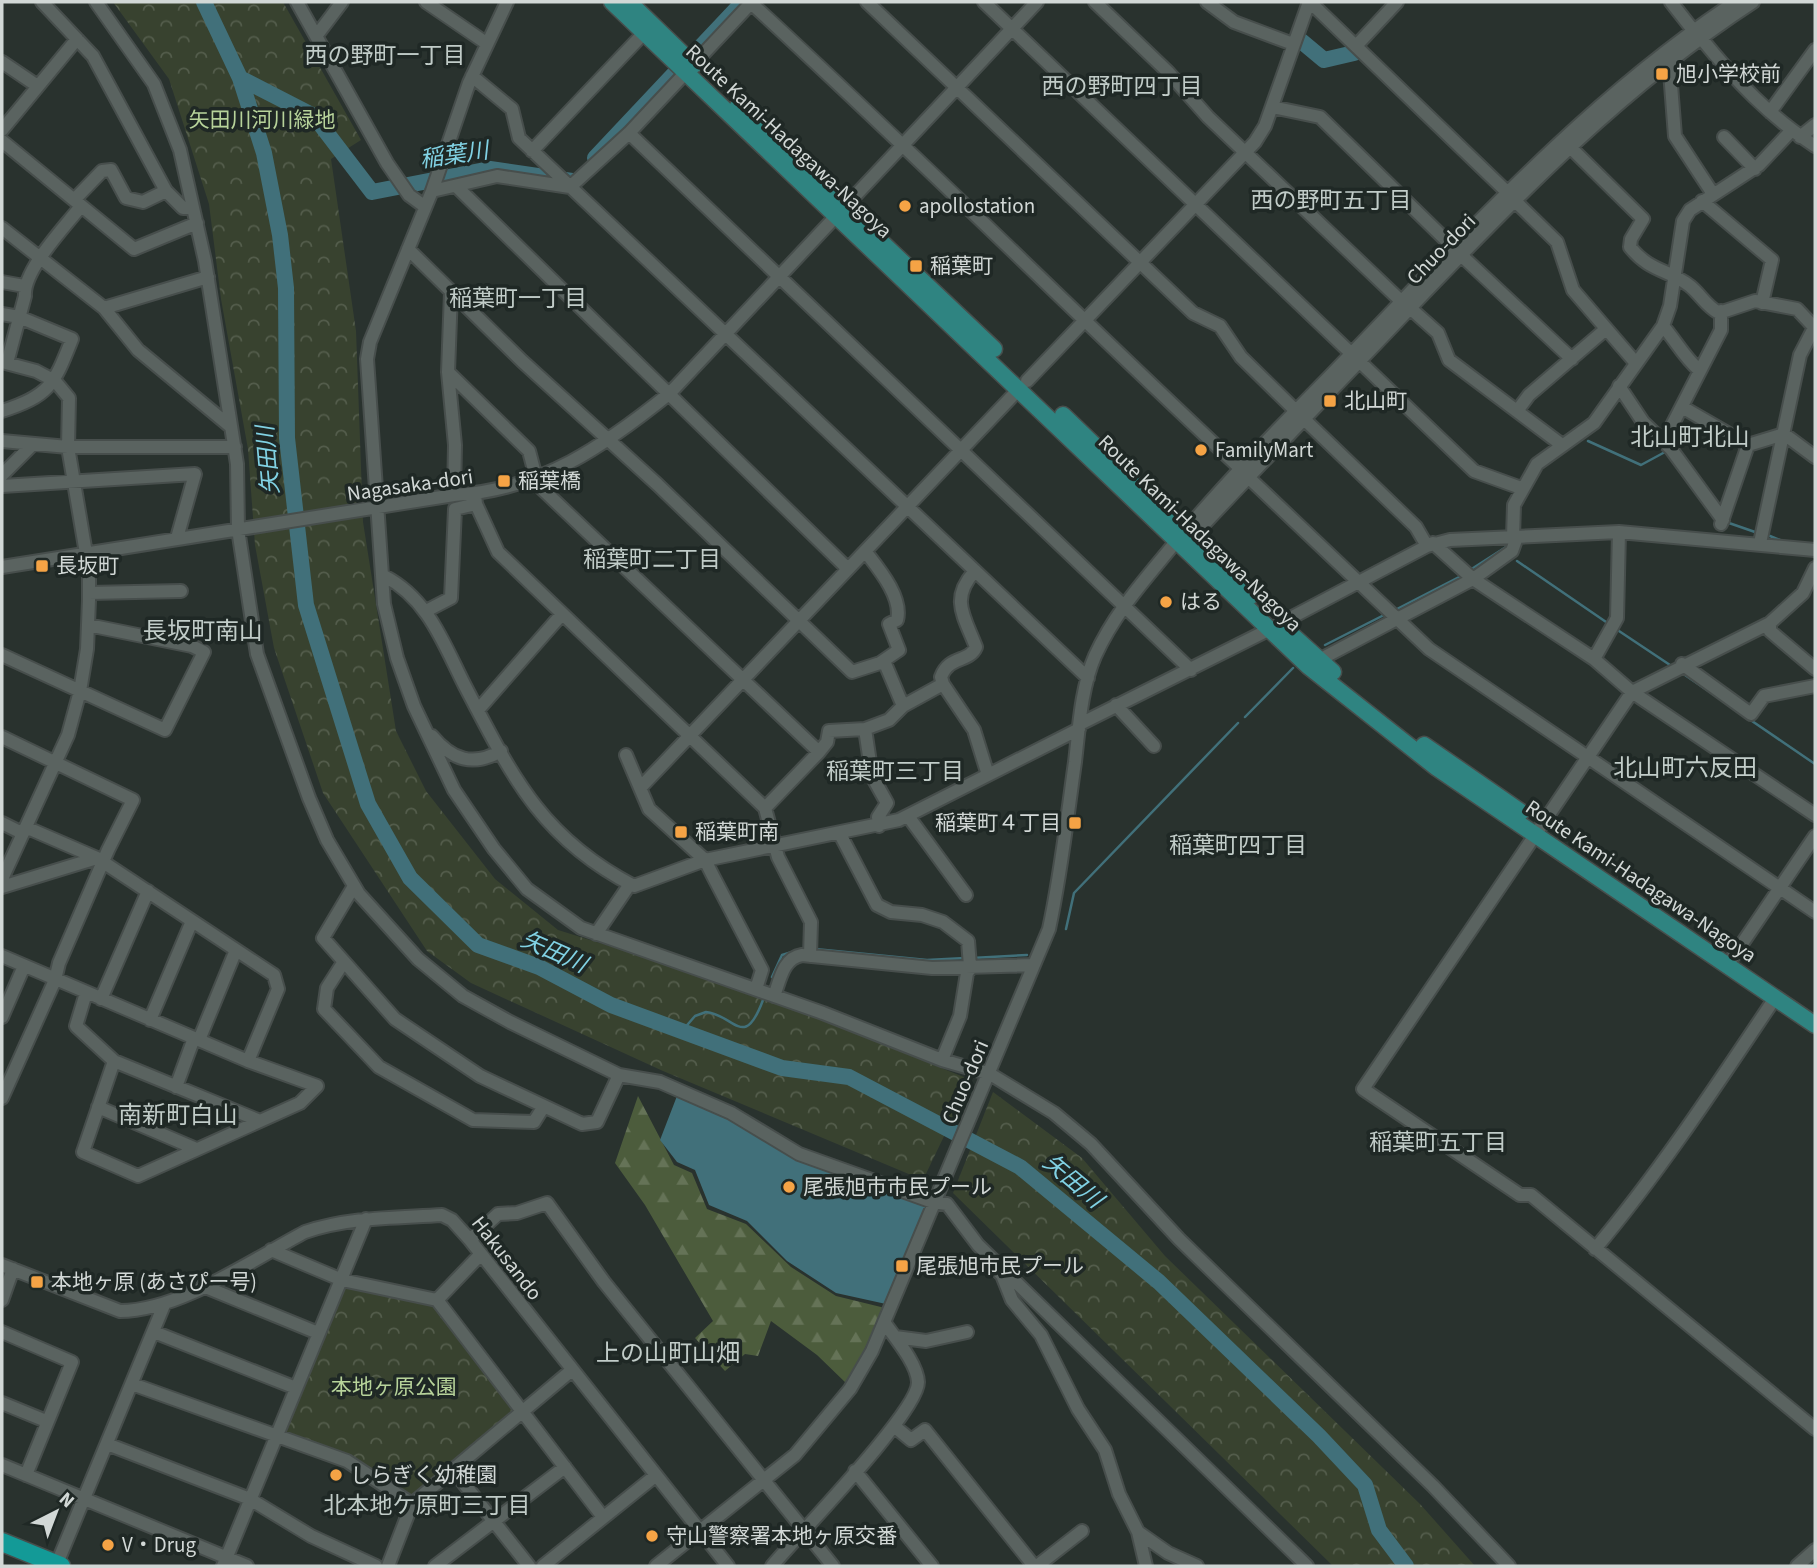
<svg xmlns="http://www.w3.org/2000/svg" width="1817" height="1568" font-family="'Source Sans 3','Noto Sans JP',sans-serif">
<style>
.forest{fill:url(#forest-firs)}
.park{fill:url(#park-crowns)}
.water{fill:#41707a}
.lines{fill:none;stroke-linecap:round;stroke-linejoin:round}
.stream{stroke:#41707a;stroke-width:2.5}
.river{stroke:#41707a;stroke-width:16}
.minor-casing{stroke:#474e4c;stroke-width:16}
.major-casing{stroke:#474e4c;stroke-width:19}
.highway-casing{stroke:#474e4c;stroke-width:21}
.minor{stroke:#5a6360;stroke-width:12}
.major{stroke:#2f8481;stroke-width:16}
.highway{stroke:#139a97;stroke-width:18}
.poi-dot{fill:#f5a345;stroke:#1f2825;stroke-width:2.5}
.labels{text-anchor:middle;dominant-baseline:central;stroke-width:7;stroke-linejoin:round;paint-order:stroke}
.poi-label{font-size:21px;fill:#d2d8d6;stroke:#1f2825;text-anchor:start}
.park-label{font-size:21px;fill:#b7d39a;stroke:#1f2825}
.street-label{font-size:21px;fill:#d2d8d6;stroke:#1f2825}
.neighbourhood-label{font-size:23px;fill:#c1ccc8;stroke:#1f2825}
.water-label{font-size:23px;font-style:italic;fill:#81d2e4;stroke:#1f2825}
.quarter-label{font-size:24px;fill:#c1ccc8;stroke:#1f2825}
</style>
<defs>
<pattern id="forest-firs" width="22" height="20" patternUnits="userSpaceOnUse" patternTransform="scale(1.75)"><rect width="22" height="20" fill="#4c5c3c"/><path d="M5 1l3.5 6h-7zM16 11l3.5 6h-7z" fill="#657357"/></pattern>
<pattern id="park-crowns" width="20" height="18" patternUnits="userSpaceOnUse" patternTransform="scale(1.75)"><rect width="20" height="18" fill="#38422f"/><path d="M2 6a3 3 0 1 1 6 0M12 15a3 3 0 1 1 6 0" fill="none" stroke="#545d4c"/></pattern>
</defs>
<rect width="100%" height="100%" fill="#29322e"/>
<path class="forest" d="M638 1096 674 1165 692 1173 707 1209 746 1224 791 1267 836 1296 885 1308 847 1384 817 1355 771 1321 758 1356 745 1354 725 1371 695 1338 713 1321 645 1205 615 1163Z"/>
<path class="park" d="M113 2H283L361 140 331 159 356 331 363 522 396 731 426 791 495 879 558 930 744 988 971 1080 923 1180 663 1071 471 983 427 951 323 793 274 648 255 545 248 449 221 299 209 204 169 79Z
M993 1092 1082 1158 1165 1256 1420 1504 1475 1566H1333L953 1193Z
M342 1280 437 1300 523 1412 412 1504 347 1461 278 1434Z"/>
<path class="water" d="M677 1096 729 1119 789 1156 926 1205 886 1304 836 1293 787 1261 747 1221 709 1205 695 1170 677 1162 660 1140Z"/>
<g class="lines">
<path class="stream" d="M1588 441 1641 465 1665 452
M1729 523 1755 532
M1770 536 1780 540
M1517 561 1609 624
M1470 570 1506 547
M1395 610 1461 576
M1616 629 1670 665
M1325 645 1384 615
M1682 673 1729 705
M1245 717 1293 668
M1749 719 1815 764
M1066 929 1074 893 1238 723
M815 949 927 960 965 958
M972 958 1027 955
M772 977 782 955 805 948
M682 1031 695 1016 706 1012C735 1015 744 1051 763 1000
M1813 1566 1815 1564"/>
<path class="river" d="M204 2 240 78 264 153 280 235 286 288 287 438 306 605 368 804 410 878 478 945 539 967 611 1005 782 1068 849 1077 1020 1167 1159 1282 1319 1436 1365 1485 1379 1530 1406 1566
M1300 40 1324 60 1354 53
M694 54 743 2
M240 78 314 116 372 192 490 169 572 181
M595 158 675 73"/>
<defs>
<path id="minor" d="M42 2 93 56 166 191 183 208H193
M96 2 154 84 180 150 205 261 237 464 238 529 257 654 309 798 327 840 359 894 418 959 463 996 510 1022 619 1075 660 1082 731 1113 799 1154 933 1202 947 1204 978 1245 1307 1566
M297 2 387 163 409 195 424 206
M426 2 486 43
M507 2 469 83 432 191 370 342 367 359 384 604 397 658 414 706 454 790 494 849 527 889 581 928 823 1013 942 1060 990 1074 1054 1113 1091 1144 1179 1239 1433 1486 1509 1566
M750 2C916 154 1075 314 1240 468
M867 2 1193 313 1220 326 1241 357 1296 411
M984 2 1474 471 1521 488
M1095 2 1168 72 1208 117 1402 302
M1207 2 1234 22 1293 44
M1310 2 1508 193
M1671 2 1693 30
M317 35 342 2
M1701 38C1735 80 1770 117 1815 146
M1356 46 1397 2
M2 62 36 85
M1667 65 1670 72 1675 136 1713 194
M472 76 512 109 519 138 1088 678
M1272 107 1320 117 1454 248
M1770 112 1815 50
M2 130 77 39
M629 133 1191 670
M1724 137 1755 169
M1800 137 1815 125
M2 141 134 249 197 223
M1569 146 1643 219 1631 239 1630 247C1650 272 1668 269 1690 286 1701 295 1706 306 1719 313L1755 301 1797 309 1814 327
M532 151 644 33
M456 186 847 568
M570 187 629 133 752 2
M432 191 497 176 570 187
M74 200 102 171 111 170 126 198 143 202 166 191
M1515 201 1557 242 1573 290 1635 362
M1702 201 1772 260 1762 303
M2 228 104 308 138 350 231 427
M408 249 522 361 658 485 852 672 880 663 899 650 889 624 897 620C903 597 878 568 865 551
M1461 255 1572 359
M2 282 24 286
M451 292 448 372 455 445 454 495
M104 308 208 277
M1410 308 1438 333 1449 360 1562 445
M2 314 19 317 72 339C54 384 51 395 2 411
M1663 326C1676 341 1684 357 1699 370
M2 362 36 371 55 381 69 398 68 447 89 571V600L87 649 80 691 68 735 2 879
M7 363 25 296C23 270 65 227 81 206
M448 372 529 451 538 485 819 752
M1027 381 1255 142 1265 126 1309 2
M1619 386 1643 422 1671 449 1723 520
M1682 407 1748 445 1784 434
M1517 411 1529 395 1606 329
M1304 419 1416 527 1427 546
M1784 434 1815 457
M2 441 68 447H235
M1664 441 1721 330V311
M2 475 33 444
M1248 477 1429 649 1815 912
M2 486 195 474 177 538
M475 494 476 504 498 552 765 808 778 857 811 922 810 956
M1721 524 1748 445
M1513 537 1514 505 1537 464 1594 423 1663 326 1670 306 1683 221 1690 210 1759 165 1791 131
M1183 540 1192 537C1264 460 1338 384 1411 307 1517 196 1624 86 1753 2
M1433 543 1473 579 1594 659 1632 692 1815 815
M1760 543 1800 355 1815 326
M2 567 454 495C542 490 604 446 670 393L1037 2
M1815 568 1803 593 1770 623 1632 692 1363 1089 1520 1195H1531L1815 1429
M974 572C950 599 964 616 976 647 969 663 949 655 941 677L943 684 974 730 988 775
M384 576C429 599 444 645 465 686 512 776 541 838 634 886L705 860 899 820 1079 729
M89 593 181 591
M426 611 451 598 455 509 476 504
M1770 623V631L1815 669
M1279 624 1427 546 1450 540 1619 532 1815 550
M2 655 165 730 204 652 192 646 88 625
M1594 659 1617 618 1619 532
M1319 660 1473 579 1512 551 1517 537
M884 661 903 706
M1682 664 1751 714 1764 696 1815 686
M1116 705 1154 746
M478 710 562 614
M1080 724 1270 629
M865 729 872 776 887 803 878 817 879 826
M432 736C452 760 473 767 501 751
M2 737 133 800 108 850 59 963 55 980 2 1098
M626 755 649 809 705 860 713 876 762 970 756 989
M641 787 1020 388
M765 808 819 752 827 742 829 731 865 729 889 720 903 706 943 684
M908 816 966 895
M2 823 18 831 30 829 97 858 274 975 278 989 248 1061
M840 834 877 905 891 912 922 915 943 922 968 941 970 966
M354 886 323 938 395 1019 480 1076 582 1124 597 1122 619 1075
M2 887 97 858
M596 934 630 884
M2 956 248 1061 317 1086 300 1103 138 1176 83 1152 114 1061 76 1026 86 993
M1733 957 1815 836
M343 963 327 988 324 1009 379 1067 473 1120 534 1122 544 1106
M774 996C780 980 783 958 802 955L932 968 1034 965
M101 999 148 891
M2 1017 24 966
M150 1020 192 921
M199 1040 236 950
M942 1060 960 1016 967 973 972 967
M114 1061 260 1121
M176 1087 194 1038
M98 1107 194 1148
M470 1240 498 1214 517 1213 547 1203 604 1282 833 1566
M1595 1249C1662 1169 1718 1083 1775 998
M271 1250 342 1280 437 1300 603 1517
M2 1265 120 1311C179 1311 252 1260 305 1232 349 1217 396 1218 442 1215L452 1220 470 1240 728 1566
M992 1265 1002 1275 1012 1300 1041 1335 1078 1409 1105 1450 1119 1494 1138 1532 1168 1553 1197 1566
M203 1286 318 1333
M2 1300 13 1269
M437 1300 480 1255
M2 1332 72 1362 26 1475
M154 1332 296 1388
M895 1337 926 1341 967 1332
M132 1384 347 1461 412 1504
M2 1403 46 1421
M894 1426 911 1440 925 1430 1034 1566
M107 1444 250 1499 311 1536 376 1566
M2 1465 247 1566
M454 1471 529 1566
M855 1471 932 1566
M1138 1532 1146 1566
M56 1566 164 1305
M223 1566 366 1219
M388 1566 412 1504 572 1370
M435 1566 565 1467
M543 1566 655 1476
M656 1566 795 1455 850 1389 872 1351 1049 929C1061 874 1067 818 1075 762 1079 728 1081 688 1095 656 1115 612 1144 581 1174 544 1223 485 1276 431 1330 376 1458 244 1581 104 1735 2
M772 1566C796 1537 919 1411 918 1382 917 1363 895 1338 884 1322
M1037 1566 1082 1531
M1797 1566 1815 1550"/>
<path id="major" d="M612 2 1308 666 1437 768 1815 1025
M629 2 694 65
M738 106 994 349
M1063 415 1251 596
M1282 626 1333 672
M1424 745 1521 812"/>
<path id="highway" d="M2 1542 61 1566"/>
</defs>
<use href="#minor" class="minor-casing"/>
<use href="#major" class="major-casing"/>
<use href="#highway" class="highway-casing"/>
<use href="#minor" class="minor"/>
<use href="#major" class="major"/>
<use href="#highway" class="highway"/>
</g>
<g class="poi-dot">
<rect x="1655" y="67" width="14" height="14" rx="3.5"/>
<circle cx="905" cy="206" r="7"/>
<rect x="909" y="259" width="14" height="14" rx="3.5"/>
<rect x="1323" y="394" width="14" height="14" rx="3.5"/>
<circle cx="1201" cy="450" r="7"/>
<rect x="497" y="474" width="14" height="14" rx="3.5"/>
<rect x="35" y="559" width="14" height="14" rx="3.5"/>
<circle cx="1166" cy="602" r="7"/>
<rect x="1068" y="816" width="14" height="14" rx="3.5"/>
<rect x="674" y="825" width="14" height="14" rx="3.5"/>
<circle cx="789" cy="1187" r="7"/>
<rect x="895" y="1259" width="14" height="14" rx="3.5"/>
<rect x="30" y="1275" width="14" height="14" rx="3.5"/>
<circle cx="336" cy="1475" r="7"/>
<circle cx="652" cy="1536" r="7"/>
<circle cx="108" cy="1545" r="7"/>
</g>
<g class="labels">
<g class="poi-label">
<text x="1676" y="74">旭小学校前</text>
<text x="919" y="206">apollostation</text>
<text x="930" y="266">稲葉町</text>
<text x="1344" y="401">北山町</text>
<text x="1215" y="450">FamilyMart</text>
<text x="518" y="481">稲葉橋</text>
<text x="56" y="566">長坂町</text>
<text x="1180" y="602">はる</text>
<text x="1061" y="823" text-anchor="end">稲葉町４丁目</text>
<text x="695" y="832">稲葉町南</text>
<text x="803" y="1187">尾張旭市市民プール</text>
<text x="916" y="1266">尾張旭市民プール</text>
<text x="51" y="1282">本地ヶ原 (あさぴー号)</text>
<text x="350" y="1475">しらぎく幼稚園</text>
<text x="666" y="1536">守山警察署本地ヶ原交番</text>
<text x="122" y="1545">V・Drug</text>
</g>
<g class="park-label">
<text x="262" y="120">矢田川河川緑地</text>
<text x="394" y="1387">本地ヶ原公園</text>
</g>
<g class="street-label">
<text transform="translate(789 141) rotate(43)">Route Kami-Hadagawa-Nagoya</text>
<text transform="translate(1441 249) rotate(-46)">Chuo-dori</text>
<text transform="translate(410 485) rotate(-8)">Nagasaka-dori</text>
<text transform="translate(1200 533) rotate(44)">Route Kami-Hadagawa-Nagoya</text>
<text transform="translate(1641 881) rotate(34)">Route Kami-Hadagawa-Nagoya</text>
<text transform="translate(965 1082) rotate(-67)">Chuo-dori</text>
<text transform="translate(507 1258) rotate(52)">Hakusando</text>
</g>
<g class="neighbourhood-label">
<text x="385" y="55">西の野町一丁目</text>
<text x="1122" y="86">西の野町四丁目</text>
<text x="1331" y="200">西の野町五丁目</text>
<text x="518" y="298">稲葉町一丁目</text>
<text x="652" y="559">稲葉町二丁目</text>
<text x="895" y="771">稲葉町三丁目</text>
<text x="1238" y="845">稲葉町四丁目</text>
<text x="1438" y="1142">稲葉町五丁目</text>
<text x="427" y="1505">北本地ケ原町三丁目</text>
</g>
<g class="water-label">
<text transform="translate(454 155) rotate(-8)">稲葉川</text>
<text transform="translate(268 460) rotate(-95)">矢田川</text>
<text transform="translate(554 952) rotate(24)">矢田川</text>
<text transform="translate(1073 1181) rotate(40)">矢田川</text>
</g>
<g class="quarter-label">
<text x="1690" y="437">北山町北山</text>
<text x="203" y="631">長坂町南山</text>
<text x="1685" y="768">北山町六反田</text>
<text x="178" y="1115">南新町白山</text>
<text x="668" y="1353">上の山町山畑</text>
</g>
</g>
<rect width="1817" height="1568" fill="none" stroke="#d2d8d6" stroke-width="7"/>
<g transform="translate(56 1512) rotate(42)" stroke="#1f2825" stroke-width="5" paint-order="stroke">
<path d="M0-5L12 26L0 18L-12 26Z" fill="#d2d8d6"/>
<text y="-10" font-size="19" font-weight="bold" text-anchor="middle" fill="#d2d8d6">N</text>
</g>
</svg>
